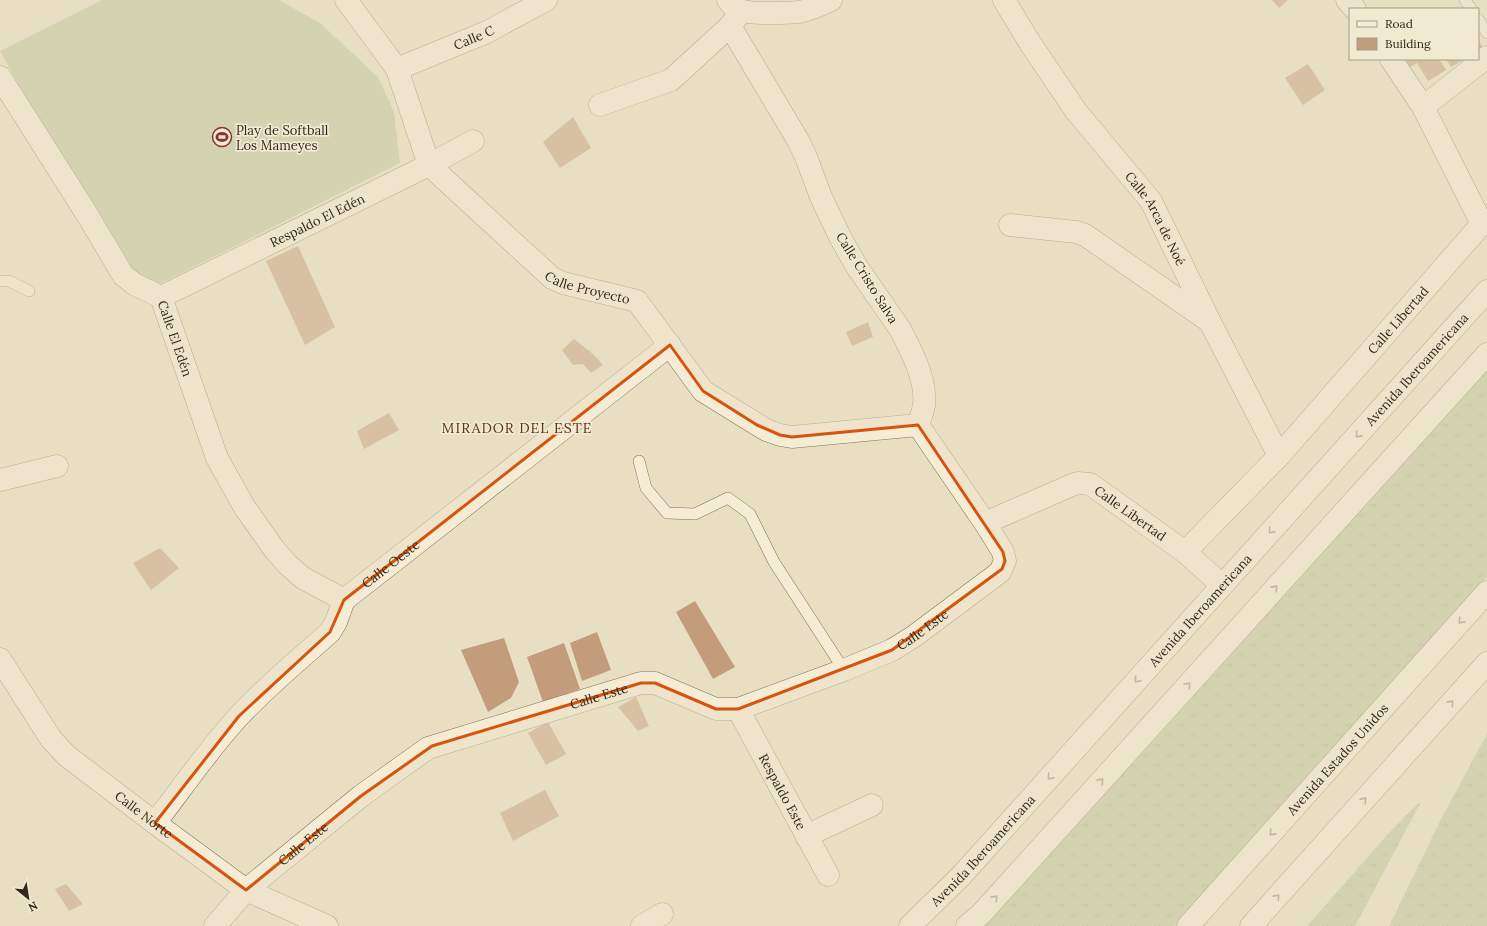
<svg xmlns="http://www.w3.org/2000/svg" width="1487" height="926" font-family="Lora,serif">
<style>
.grass{fill:url(#grass-tufts)}
.pitch{fill:#bdc597}
.building{fill:#c39d7b}
.lines{fill:none;stroke-linecap:round;stroke-linejoin:round}
.service-casing{stroke:#80715b;stroke-width:12}
.minor-casing{stroke:#80715b;stroke-width:23}
.tertiary-casing{stroke:#80715b;stroke-width:23}
.service{stroke:#f4ecd4;stroke-width:11}
.minor{stroke:#f4ecd4;stroke-width:22}
.tertiary{stroke:#f4ecd4;stroke-width:22}
.oneway{stroke:#928a79}
.marked{fill:none;stroke:#d6540e;stroke-width:3;stroke-linejoin:round}
.labels{text-anchor:middle;dominant-baseline:central;stroke-width:3.5;stroke-linejoin:round;paint-order:stroke}
.street-label{font-size:13px;fill:#31281e;stroke:#f1e9d0}
.poi-label{font-size:13px;fill:#31281e;stroke:#f1e9d0;text-anchor:start}
.neighbourhood-label{font-size:14px;letter-spacing:1px;fill:#593022;stroke:#f1e9d0}
</style>
<defs>
<pattern id="grass-tufts" width="24" height="20" patternUnits="userSpaceOnUse"><rect width="24" height="20" fill="#bdc597"/><path d="M3 7l-1-3M5 7V3M7 7l1-3M15 17l-1-3M17 17v-4M19 17l1-3" fill="none" stroke="#a3a982"/></pattern>
</defs>
<rect width="100%" height="100%" fill="#e8dfc2"/>
<path class="grass" d="M1487 369V577L1175 926H982L1166 727Z
M1487 734V926H1389L1441 819Z
M1421 802 1355 926H1307L1388 834 1414 807Z"/>
<path class="pitch" d="M102 0H279L320 23 378 77 394 112 400 163 154 287 121 272 0 51Z"/>
<path class="building" d="M1272 0H1288L1279 8Z
M1478 39 1483 48 1478 51Z
M1405 59H1439L1446 70 1428 81 1417 63 1410 67Z
M1446 59H1465L1451 67Z
M1308 64 1325 90 1303 105 1285 78Z
M573 117 591 148 560 168 543 142Z
M298 246 335 327 305 345 266 261Z
M868 322 873 337 852 346 846 332Z
M574 339 593 354 603 365 591 373 583 364 573 365 562 350Z
M389 413 399 430 364 449 357 431Z
M160 548 179 568 151 590 133 563Z
M695 601 735 667 713 679 676 612Z
M597 632 611 670 582 681 570 643Z
M504 638 519 682 511 698 488 712 461 650Z
M564 643 580 689 543 702 527 657Z
M636 697 649 726 638 731 618 707Z
M548 722 566 754 546 765 528 733Z
M545 790 559 816 513 841 500 813Z
M66 884 83 904 69 911 55 889Z"/>
<g class="lines">
<defs>
<path id="service" d="M1465 0 1471 9
M1478 19 1487 33
M0 281H9L29 291
M639 461 646 488 667 513 695 514 728 498 750 514 774 562 844 670"/>
<g id="minor">
<path id="s1" d="M346 0 397 69 429 165 552 278 563 283 637 301 703 391 766 430 780 435 792 437 918 425"/>
<path d="M728 0C731 5 737 10 743 11 752 14 788 13 799 12 810 10 821 5 831 0"/>
<path id="s2" d="M1004 0 1030 43 1076 111 1151 201 1210 322 1279 456"/>
<path d="M1347 0 1355 9"/>
<path id="s3" d="M397 69 487 32 546 0"/>
<path id="s4" d="M0 77 88 216 123 275 134 284 161 297 217 458 245 508 274 549 288 565 303 578 344 600"/>
<path d="M600 105 671 80 730 26 742 11"/>
<path d="M1423 107 1487 57"/>
<path d="M1010 225 1076 232 1085 235 1209 321"/>
<path id="s5" d="M161 297 429 165 473 141"/>
<path d="M0 480 57 466"/>
<path id="s6" d="M985 523 1072 485 1078 483 1090 484 1185 552 1222 585"/>
<path id="s7" d="M1185 552 1279 456 1480 226V220L1423 107 1391 59"/>
<path id="s8" d="M0 659 51 739 67 756 155 823 246 890 327 926"/>
<path id="s9" d="M738 709 828 875"/>
<path id="s10" d="M155 823C183 787 209 748 240 715 268 685 300 659 330 632L336 622 344 600 670 345"/>
<path d="M806 836 872 805"/>
<path id="s11" d="M215 926 246 890 361 796 428 748 641 683H655L716 709H738L844 670 892 650 913 637 1000 572 1005 561 1003 552 985 523 918 425C920 419 923 412 924 405 927 380 911 350 900 329L857 267 840 237 821 197 806 157 799 142 730 26"/>
<path d="M642 926 662 914"/>
</g>
<g id="tertiary">
<path id="s12" d="M910 926 961 876 1487 291"/>
<path d="M967 926 982 913 1487 354"/>
<path id="s13" d="M1188 926 1487 592"/>
<path d="M1251 926 1487 663"/>
</g>
</defs>
<use href="#service" class="service-casing"/>
<use href="#minor" class="minor-casing"/>
<use href="#tertiary" class="tertiary-casing"/>
<use href="#service" class="service"/>
<use href="#minor" class="minor"/>
<use href="#tertiary" class="tertiary"/>
</g>
<defs><path id="oneway-chevron" d="M-2-3.5L2.5 0L-2 3.5" fill="none" stroke-width="1.6" stroke-linecap="round" stroke-linejoin="round"/></defs>
<g class="oneway">
<use href="#oneway-chevron" transform="translate(1358 435) rotate(132)"/>
<use href="#oneway-chevron" transform="translate(1271 531) rotate(132)"/>
<use href="#oneway-chevron" transform="translate(1275 588) rotate(-48)"/>
<use href="#oneway-chevron" transform="translate(1461 621) rotate(132)"/>
<use href="#oneway-chevron" transform="translate(1137 680) rotate(132)"/>
<use href="#oneway-chevron" transform="translate(1188 685) rotate(-48)"/>
<use href="#oneway-chevron" transform="translate(1451 703) rotate(-48)"/>
<use href="#oneway-chevron" transform="translate(1050 777) rotate(132)"/>
<use href="#oneway-chevron" transform="translate(1101 781) rotate(-48)"/>
<use href="#oneway-chevron" transform="translate(1364 800) rotate(-48)"/>
<use href="#oneway-chevron" transform="translate(1272 833) rotate(132)"/>
<use href="#oneway-chevron" transform="translate(1277 897) rotate(-48)"/>
<use href="#oneway-chevron" transform="translate(995 898) rotate(-48)"/>
</g>
<path d="M0 0H1487V926H0ZM670 345 703 391 757 425 780 435 792 437 918 425 1003 552 1005 561 1002 569 892 650 738 709H716L655 683H641L432 746 361 796 246 890 155 823 239 716 330 632 344 600Z" fill="#e8dfc2" fill-opacity=".55" fill-rule="evenodd"/>
<path class="marked" d="M670 345 703 391 757 425 780 435 792 437 918 425 1003 552 1005 561 1002 569 892 650 738 709H716L655 683H641L432 746 361 796 246 890 155 823 239 716 330 632 344 600Z"/>
<defs>
<symbol id="stadium-ring" viewBox="-11 -11 22 22"><circle r="9.5" fill="#f1e9d0" stroke="#883532" stroke-width="1.5"/><path d="M0-5a6.5 5 0 1 0 0 10a6.5 5 0 1 0 0-10ZM-3.5-1.8h7v3.6h-7Z" fill="#883532"/></symbol>
</defs>
<g fill-rule="evenodd">
<use href="#stadium-ring" x="211" y="126" width="22" height="22"/>
</g>
<g class="labels">
<g class="street-label">
<text stroke="none"><textPath href="#s3" startOffset="83">Calle C</textPath></text>
<text stroke="none"><textPath href="#s5" startOffset="174">Respaldo El Edén</textPath></text>
<text stroke="none"><textPath href="#s2" startOffset="267">Calle Arca de Noé</textPath></text>
<text transform="translate(867 278) rotate(58)">Calle Cristo Salva</text>
<text stroke="none"><textPath href="#s1" startOffset="391">Calle Proyecto</textPath></text>
<text stroke="none"><textPath href="#s7" startOffset="315">Calle Libertad</textPath></text>
<text stroke="none"><textPath href="#s4" startOffset="321">Calle El Edén</textPath></text>
<text stroke="none"><textPath href="#s12" startOffset="753">Avenida Iberoamericana</textPath></text>
<text stroke="none"><textPath href="#s6" startOffset="163">Calle Libertad</textPath></text>
<text stroke="none"><textPath href="#s10" startOffset="354">Calle Oeste</textPath></text>
<text stroke="none"><textPath href="#s12" startOffset="429">Avenida Iberoamericana</textPath></text>
<text stroke="none"><textPath href="#s11" startOffset="805">Calle Este</textPath></text>
<text stroke="none"><textPath href="#s11" startOffset="457">Calle Este</textPath></text>
<text stroke="none"><textPath href="#s13" startOffset="224">Avenida Estados Unidos</textPath></text>
<text stroke="none"><textPath href="#s9" startOffset="94">Respaldo Este</textPath></text>
<text stroke="none"><textPath href="#s8" startOffset="215">Calle Norte</textPath></text>
<text stroke="none"><textPath href="#s11" startOffset="121">Calle Este</textPath></text>
<text stroke="none"><textPath href="#s12" startOffset="105">Avenida Iberoamericana</textPath></text>
</g>
<g class="poi-label">
<text x="236" y="130">Play de Softball<tspan x="236" dy="15">Los Mameyes</tspan></text>
</g>
<g class="neighbourhood-label">
<text x="517" y="428">MIRADOR DEL ESTE</text>
</g>
</g>
<rect x="1349" y="8" width="130" height="52" fill="#f1e9d0" stroke="#a49c89"/>
<rect x="1357" y="21" width="20" height="6" fill="#f4ecd4" stroke="#a49c89"/>
<text x="1385" y="28" font-size="12" fill="#31281e">Road</text>
<rect x="1357" y="38" width="20" height="12" fill="#c39d7b" stroke="#a49c89"/>
<text x="1385" y="48" font-size="12" fill="#31281e">Building</text>
<g transform="translate(28 898) rotate(150)" stroke="#f1e9d0" stroke-width="3" paint-order="stroke">
<path d="M0-3L7 15L0 10L-7 15Z" fill="#31281e"/>
<text y="-6" font-size="11" font-weight="bold" text-anchor="middle" fill="#31281e">N</text>
</g>
</svg>
